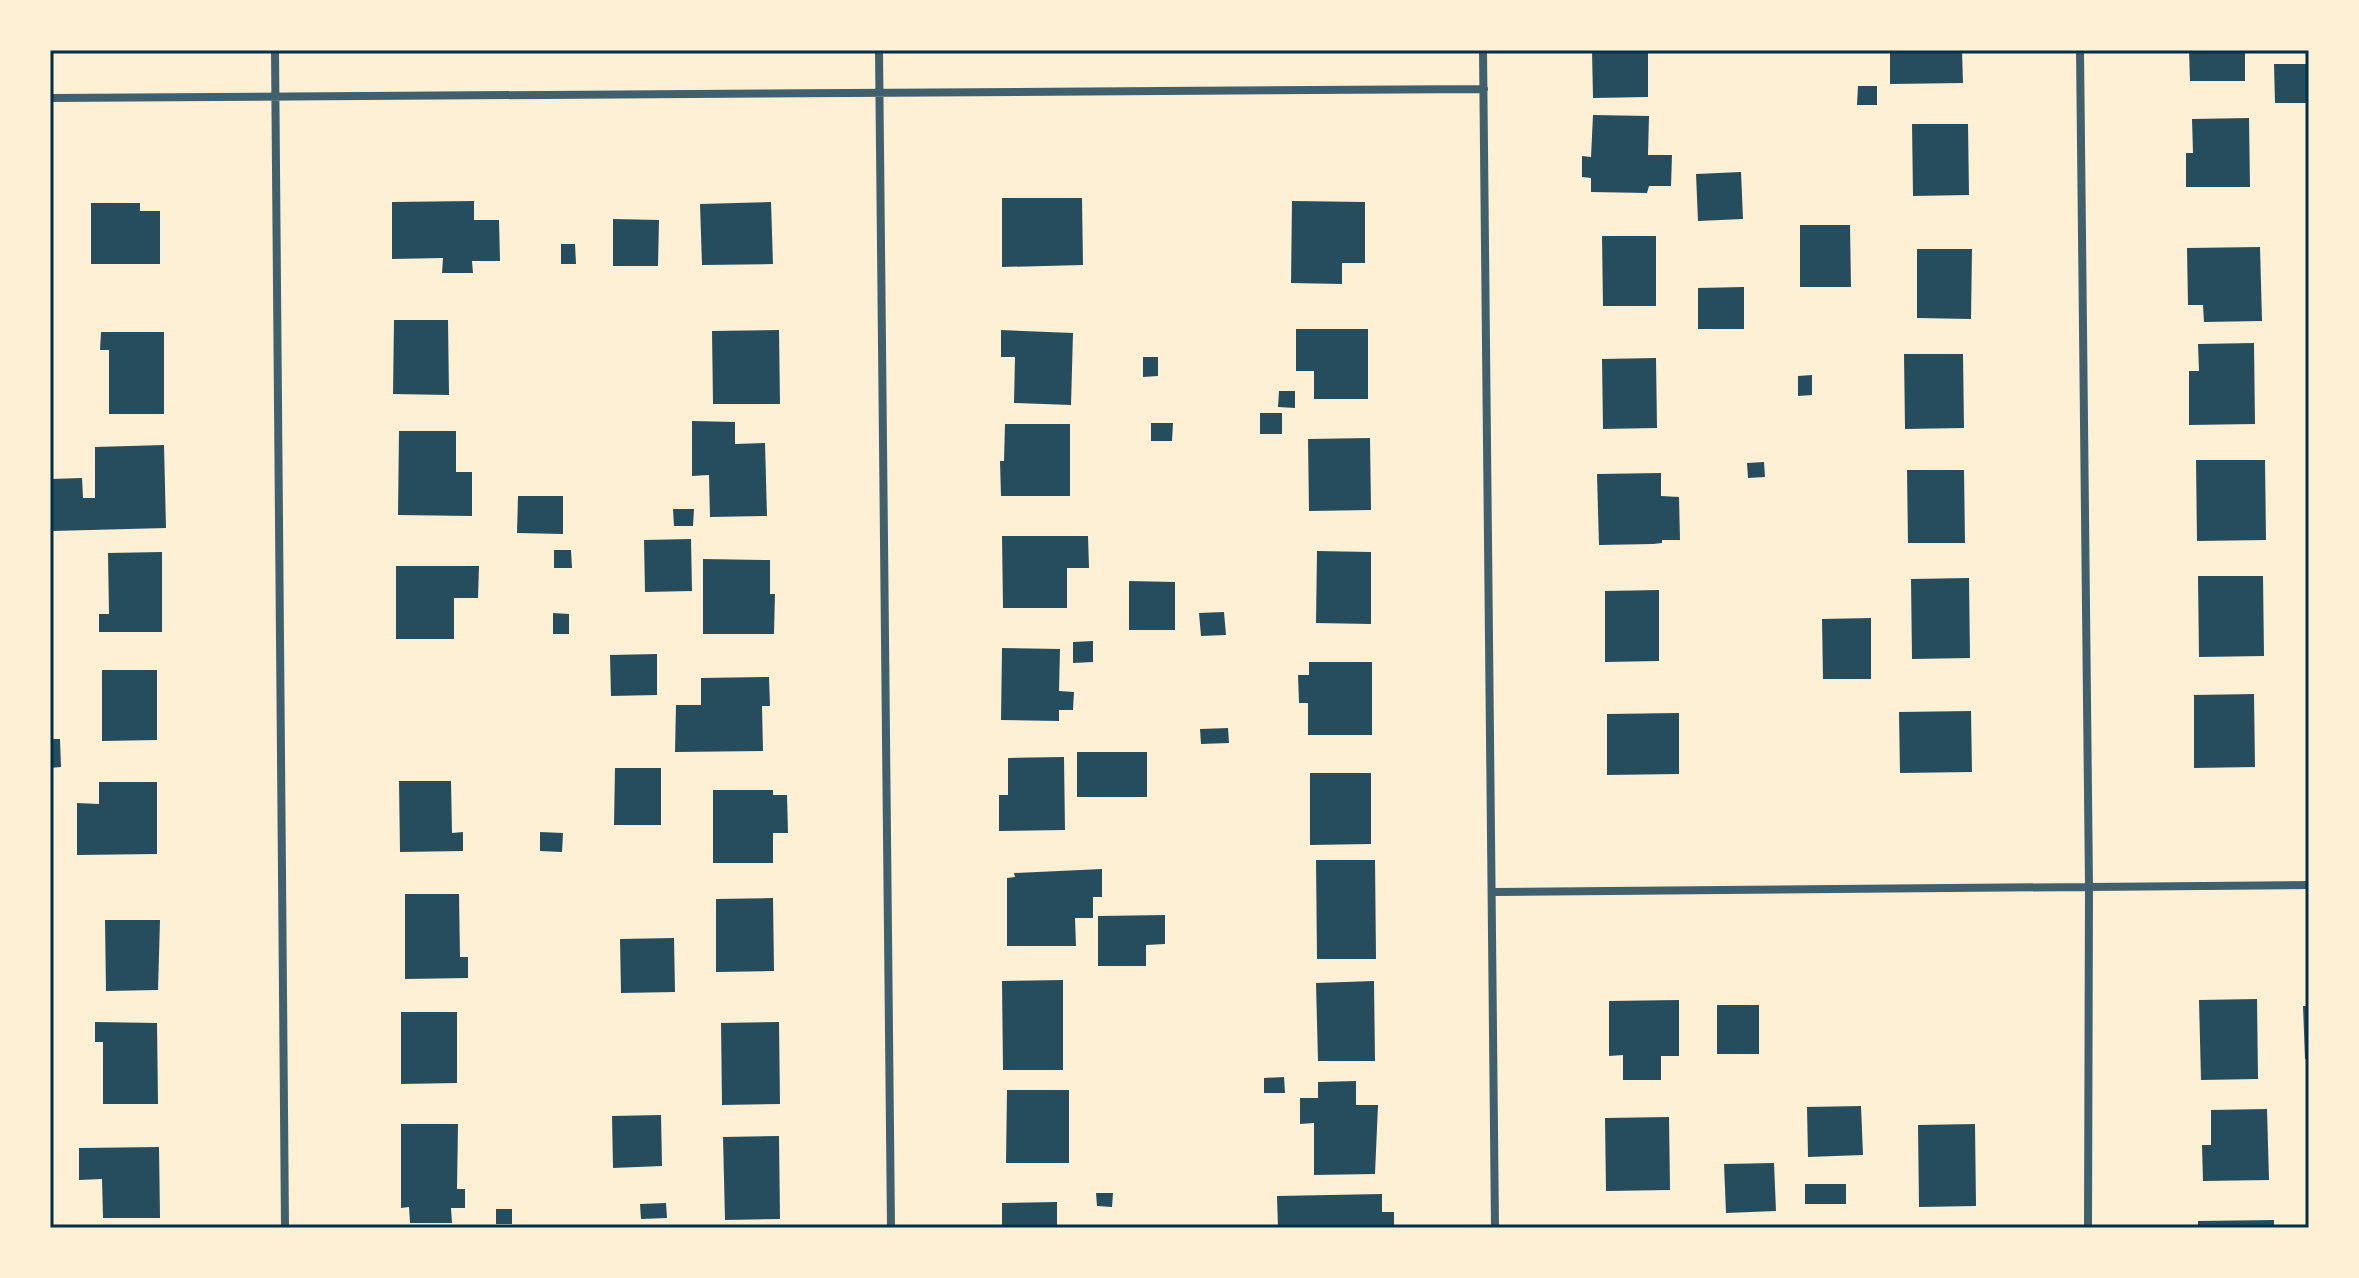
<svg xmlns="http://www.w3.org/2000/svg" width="2359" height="1278" font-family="'Crimson Pro',serif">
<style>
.building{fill:#264d5e}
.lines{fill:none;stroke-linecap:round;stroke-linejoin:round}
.minor{stroke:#3f606c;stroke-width:8}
.neatline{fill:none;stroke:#003049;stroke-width:3}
</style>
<rect width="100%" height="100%" fill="#fdf0d5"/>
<path class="building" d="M1592 50H1648V97L1593 98Z
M1890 50H1962L1963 83 1890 84Z
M2189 50H2245V81H2190Z
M2274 64H2309V103H2275Z
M1858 86H1877V105H1857Z
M1593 115 1649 116 1648 155H1672L1671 186H1649L1647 193 1591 192V178L1582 177V156L1591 157Z
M2249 118 2250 187H2186V153H2193L2192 119Z
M1912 124H1968L1969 195 1913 196Z
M1741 172 1743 219 1698 221 1696 174Z
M1002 198H1082L1083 265 1002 267Z
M474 201V220H499L500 261H472L473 273H442L443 258 392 259V202Z
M1292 201 1365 202V263H1342V284L1291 283Z
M771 202 773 264 702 265 700 204Z
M91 203H140V211H160V264H91Z
M613 219 659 220 658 266H613Z
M1800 225H1850L1851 287H1800Z
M1602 236H1656V306H1603Z
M561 244H575L576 264H561Z
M2260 247 2262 321 2204 322 2203 305H2188L2187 248Z
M1917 249H1972L1971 319 1917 318Z
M1744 287V329H1698V288Z
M394 320H448L449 395 393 394Z
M1296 329H1368V399H1314V371H1296Z
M779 330 780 404H713L712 331Z
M1001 330 1073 333 1071 405 1014 403 1015 357H1001Z
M101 332H164V414H109V350H100Z
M2254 343 2255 424 2189 425V371H2199L2198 344Z
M1904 354H1963L1964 428 1905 429Z
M1143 357H1158V376L1143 377Z
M1656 358 1657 428 1603 429 1602 359Z
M1812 375V395L1798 396V376Z
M1279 391H1295V408L1278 407Z
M1260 413H1282V434H1260Z
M692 421 735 422V444L765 443 767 516 710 517 709 475 692 476Z
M1151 423H1173L1172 441H1151Z
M1005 424H1070V496H1001L1000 461H1004Z
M399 431H456V472H472V516L398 515Z
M1370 438 1371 510 1309 511 1308 439Z
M164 445 166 528 52 531 50 479 82 478 83 498H95V447Z
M2196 460H2265L2266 540 2197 541Z
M1764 462 1765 477 1748 478 1747 463Z
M1907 470H1964L1965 543H1908Z
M1661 473V496L1679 497 1680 540H1662V543L1653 544 1599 545 1597 474Z
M518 496H563V534L517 533Z
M673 509H694L693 526H674Z
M1002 536H1088L1089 568H1067V608H1003Z
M691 539 692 591 645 592 644 540Z
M554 550H571L572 568H554Z
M1317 551 1371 552V624L1316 623Z
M162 552V632H99V614H109L108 553Z
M703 559 770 560V594H775L774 634H703Z
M396 566H479L478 598H454V639H396Z
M2198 576H2263L2264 656 2199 657Z
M1969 578 1970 658 1912 659 1911 579Z
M1129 581 1175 582V630H1129Z
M1659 590V661L1605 662V591Z
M1224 612 1226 635 1201 636 1199 613Z
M553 613 569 614V634H553Z
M1871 618V679H1823L1822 619Z
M1093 641V662L1073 663V642Z
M1002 648 1060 649 1059 691 1074 692 1073 710H1059V721L1001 720Z
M657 654V695L611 696 610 655Z
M1309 662H1372V735H1308V703H1299L1298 675H1309Z
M102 670H157V740L102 741Z
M769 677 770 706H762L763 751 675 752 676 705H701V678Z
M2254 694 2255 767 2194 768V695Z
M1971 711 1972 772 1900 773 1899 712Z
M1679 713V774L1607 775V714Z
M1228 728 1229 743 1201 744 1200 729Z
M50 739H60L61 767 50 768Z
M1077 752H1147V797H1077Z
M1064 757 1065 830 999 831V795H1008V758Z
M615 768H661V825H614Z
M1310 773H1371V844L1310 845Z
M399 781H451L452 833 463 832V851L400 852Z
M99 782H157V854L77 855V803L99 804Z
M713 790H773V795H787L788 833H773V863H713Z
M540 832 563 833 562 852 540 851Z
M1316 860H1375L1376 959H1317Z
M1102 869V897H1093V918H1075L1076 946H1007V878L1015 877 1014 873Z
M405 894H459L460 957H468V978L405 979Z
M773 898 774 971 716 972V899Z
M1165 915V944L1146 945V966H1098V916Z
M105 920H160L158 990 106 991Z
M674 938 675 992 621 993 620 939Z
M1063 980V1070H1003L1002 981Z
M1374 981 1375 1061H1318L1316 983Z
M2257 999 2258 1079 2201 1080 2199 1000Z
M1679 1000V1056H1661V1080H1623V1055L1609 1056V1001Z
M1717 1005H1759V1054H1717Z
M2303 1006H2309V1059H2305Z
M401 1012H457V1083L401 1084Z
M95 1022 157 1023 158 1104H103V1042H95Z
M779 1022 780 1104 722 1105 721 1023Z
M1284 1077 1285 1093H1264V1078Z
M1356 1081V1105H1378L1375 1174 1314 1175V1123L1300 1124V1098H1318V1082Z
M1007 1090H1069V1163H1006Z
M1861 1106 1863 1155 1808 1157 1807 1107Z
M2267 1109 2269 1180 2203 1181 2202 1145H2211V1110Z
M661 1115 662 1166 613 1168 612 1116Z
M1669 1117 1670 1190 1606 1191 1605 1118Z
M401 1124H458L457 1189H465V1208H451L452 1223H410L409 1207 401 1208Z
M1975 1124 1976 1206 1919 1207 1918 1125Z
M779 1136 780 1219 725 1220 723 1137Z
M159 1147 160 1218H103L102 1179 79 1180V1148Z
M1774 1163 1776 1211 1726 1213 1724 1164Z
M1805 1184H1846V1204H1805Z
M1096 1193H1113L1112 1207 1097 1206Z
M1382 1194V1212H1394V1228H1278L1277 1196Z
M1057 1202V1228H1002V1203Z
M666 1203 667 1218 641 1219 640 1204Z
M496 1209H512V1224H496Z
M2274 1220V1228H2198V1221Z"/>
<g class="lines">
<path class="minor" d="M275 50 285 1228
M879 50 891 1228
M1483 50 1495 1228
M2080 50 2089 886 2088 1228
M50 98 1484 89
M1494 892 2309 885"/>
</g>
<rect width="2359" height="1278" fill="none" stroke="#fdf0d5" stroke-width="104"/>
<rect x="52" y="52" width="2255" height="1174" class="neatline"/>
</svg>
